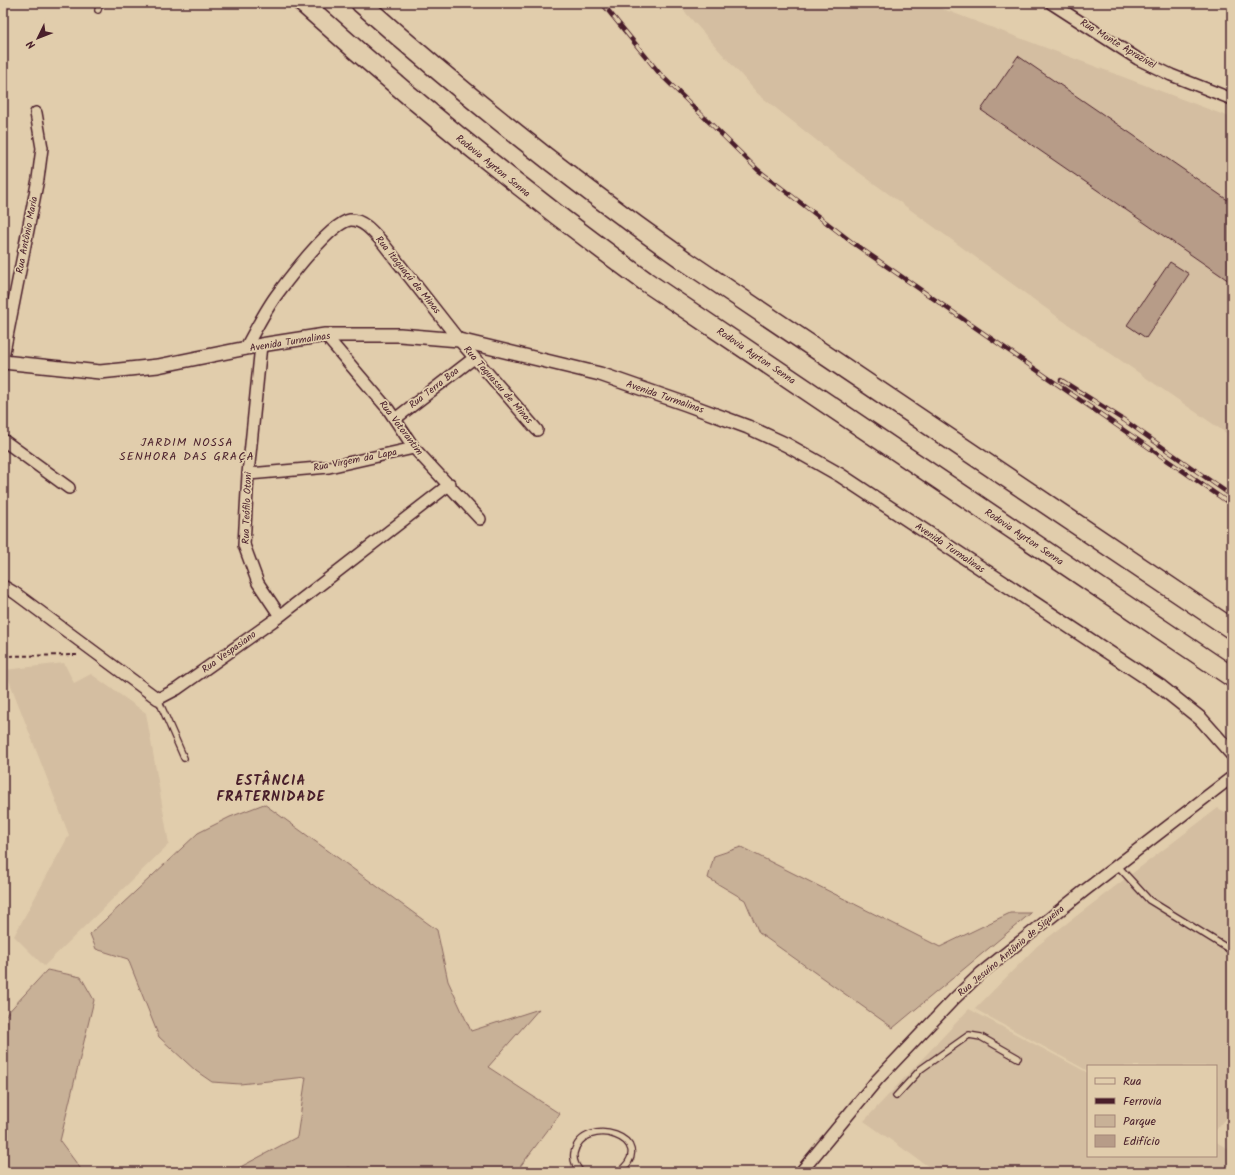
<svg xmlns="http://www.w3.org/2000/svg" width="1235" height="1175" font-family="Kalam,sans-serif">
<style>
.built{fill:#d4bea1}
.green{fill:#c8b197;stroke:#896861}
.building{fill:#b79c88;stroke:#4a1f2b}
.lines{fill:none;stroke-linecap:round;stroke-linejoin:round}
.service-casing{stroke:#4a1f2b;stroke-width:8}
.minor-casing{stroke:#4a1f2b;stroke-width:14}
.tertiary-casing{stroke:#4a1f2b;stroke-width:16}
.motorway-casing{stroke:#4a1f2b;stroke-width:22}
.path{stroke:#4a1f2b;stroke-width:2;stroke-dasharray:4 3;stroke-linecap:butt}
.service{stroke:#e1cdac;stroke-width:5.5}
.minor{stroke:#e1cdac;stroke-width:11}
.tertiary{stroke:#e1cdac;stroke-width:13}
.motorway{stroke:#e1cdac;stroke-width:19}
.rail-casing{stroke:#4a1f2b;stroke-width:4.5}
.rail{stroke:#e1cdac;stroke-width:3;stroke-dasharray:9;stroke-linecap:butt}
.labels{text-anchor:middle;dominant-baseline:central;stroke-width:3.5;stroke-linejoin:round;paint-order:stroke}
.street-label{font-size:10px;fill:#4a1f2b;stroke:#e1cdac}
.quarter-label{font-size:12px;letter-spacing:1px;fill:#4a1f2b;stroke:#e1cdac}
.district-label{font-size:14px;font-weight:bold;letter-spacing:1px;fill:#4a1f2b;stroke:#e1cdac}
</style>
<rect width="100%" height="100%" fill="#e1cdac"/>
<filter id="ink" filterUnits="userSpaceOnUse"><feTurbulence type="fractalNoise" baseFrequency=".025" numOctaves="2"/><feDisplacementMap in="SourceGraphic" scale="8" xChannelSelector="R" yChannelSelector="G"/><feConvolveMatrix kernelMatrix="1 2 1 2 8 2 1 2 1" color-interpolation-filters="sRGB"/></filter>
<g filter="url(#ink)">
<path class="built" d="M677 3H927L1232 118V437L1062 320 835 155 758 94Z
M64 663 74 683 91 674 146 713 169 844 44 966 14 936 69 835 5 670Z
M1218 808 1232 816V1110L1216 1130V1066H1088V1071L975 1009 1037 946Z
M969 1009 1088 1073V1156H1216V1142L1232 1151V1172H936L864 1121Z"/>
<path class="green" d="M264 804 437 930 448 981 471 1031 539 1009 488 1067 560 1114 516 1172H357L349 1167 341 1172H231L297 1137 306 1077 240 1084 212 1082 196 1071 159 1037 128 959 96 949 90 934 198 833 230 817Z
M741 847 940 947 1010 913H1031L893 1028 759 933 745 900 708 878 714 856Z
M47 970 81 977 94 1000 60 1141 83 1172H3V1018Z"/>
<path class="building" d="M1018 56 1232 203V283L981 110Z
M1170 262 1189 274 1146 338 1127 325Z"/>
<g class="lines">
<defs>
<path id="service" d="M98 10 100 3
M158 699 184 758
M1117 865 1149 900 1232 951
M896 1096 921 1069 969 1035 981 1037 1018 1058
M581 1172C576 1167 573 1160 574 1153 583 1113 661 1139 619 1172"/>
<path id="minor" d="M1051 3 1138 59 1171 75 1232 99
M325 335 388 409 414 448 480 519
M261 345 248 474 244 545 258 583 280 616
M245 349C255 331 265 310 278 293 290 277 331 223 350 220 363 219 374 233 382 242L459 340 537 430
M3 357 38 179 42 148 36 113
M395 419 474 358
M3 440 69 488
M248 474 329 467 414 448
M3 586 15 593 158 699 177 689 280 616 450 484
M801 1172 877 1080 954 999 981 973 1084 891 1232 777"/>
<path id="tertiary" d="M3 362 100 372 158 366 261 345 325 335H400L459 340 600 374 686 404 748 427 787 445 840 475 1161 687 1201 719 1232 754"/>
<path id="motorway" d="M303 3C413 102 526 194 645 281L1232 677
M361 3C464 95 571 180 684 260L1232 629"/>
</defs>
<use href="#service" class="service-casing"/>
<use href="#minor" class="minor-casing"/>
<use href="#tertiary" class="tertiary-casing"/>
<use href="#motorway" class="motorway-casing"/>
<path class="path" d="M3 656 79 655"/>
<use href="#service" class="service"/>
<use href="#minor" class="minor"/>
<use href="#tertiary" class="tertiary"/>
<use href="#motorway" class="motorway"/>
<defs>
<path id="rail" d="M602 3 660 74 758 170 853 243 1232 505
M1061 380 1124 420 1232 496"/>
</defs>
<use href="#rail" class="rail-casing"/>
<use href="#rail" class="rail"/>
</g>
</g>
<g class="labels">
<g class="street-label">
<text transform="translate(1118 44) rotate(31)">Rua Monte Aprazível</text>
<text transform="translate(493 166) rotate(39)">Rodovia Ayrton Senna</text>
<text transform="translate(27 235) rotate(-79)">Rua Antônio Maria</text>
<text transform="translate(408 275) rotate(51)">Rua Itaguaçú de Minas</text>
<text transform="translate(290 342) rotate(-9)">Avenida Turmalinas</text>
<text transform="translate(756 356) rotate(34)">Rodovia Ayrton Senna</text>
<text transform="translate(498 385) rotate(49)">Rua Taguassu de Minas</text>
<text transform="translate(434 388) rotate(-38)">Rua Terra Boa</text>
<text transform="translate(665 397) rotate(19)">Avenida Turmalinas</text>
<text transform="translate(401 428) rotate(53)">Rua Votorantim</text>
<text transform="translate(355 460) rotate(-11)">Rua Virgem da Lapa</text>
<text transform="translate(247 508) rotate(-88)">Rua Teófilo Otoni</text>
<text transform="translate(1024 537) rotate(34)">Rodovia Ayrton Senna</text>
<text transform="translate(950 548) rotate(34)">Avenida Turmalinas</text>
<text transform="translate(229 652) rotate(-36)">Rua Vespasiano</text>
<text transform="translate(1011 951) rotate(-40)">Rua Jesuíno Antônio de Siqueira</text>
</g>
<g class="quarter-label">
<text x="187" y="442">JARDIM NOSSA<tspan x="187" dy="14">SENHORA DAS GRAÇA</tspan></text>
</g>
<g class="district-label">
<text x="271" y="781">ESTÂNCIA<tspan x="271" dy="16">FRATERNIDADE</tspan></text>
</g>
</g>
<rect width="1235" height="1175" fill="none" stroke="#e1cdac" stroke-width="16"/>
<rect x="8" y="8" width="1219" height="1159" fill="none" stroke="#4a1f2b" stroke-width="1.5" filter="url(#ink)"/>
<rect x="1087" y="1065" width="130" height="92" fill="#e1cdac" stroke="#a58778"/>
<rect x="1095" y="1078" width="20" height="6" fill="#e1cdac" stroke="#a58778"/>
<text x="1123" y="1085" font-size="12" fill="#4a1f2b">Rua</text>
<rect x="1095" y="1098" width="20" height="6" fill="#4a1f2b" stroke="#a58778"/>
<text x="1123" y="1105" font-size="12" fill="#4a1f2b">Ferrovia</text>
<rect x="1095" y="1115" width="20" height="12" fill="#c8b197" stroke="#a58778"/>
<text x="1123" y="1125" font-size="12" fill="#4a1f2b">Parque</text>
<rect x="1095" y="1135" width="20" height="12" fill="#b79c88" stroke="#a58778"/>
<text x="1123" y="1145" font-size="12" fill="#4a1f2b">Edifício</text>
<g transform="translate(38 38) rotate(227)" stroke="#e1cdac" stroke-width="3" paint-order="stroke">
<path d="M0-3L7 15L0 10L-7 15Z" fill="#4a1f2b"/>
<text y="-6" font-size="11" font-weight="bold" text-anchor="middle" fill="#4a1f2b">N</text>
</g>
</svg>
